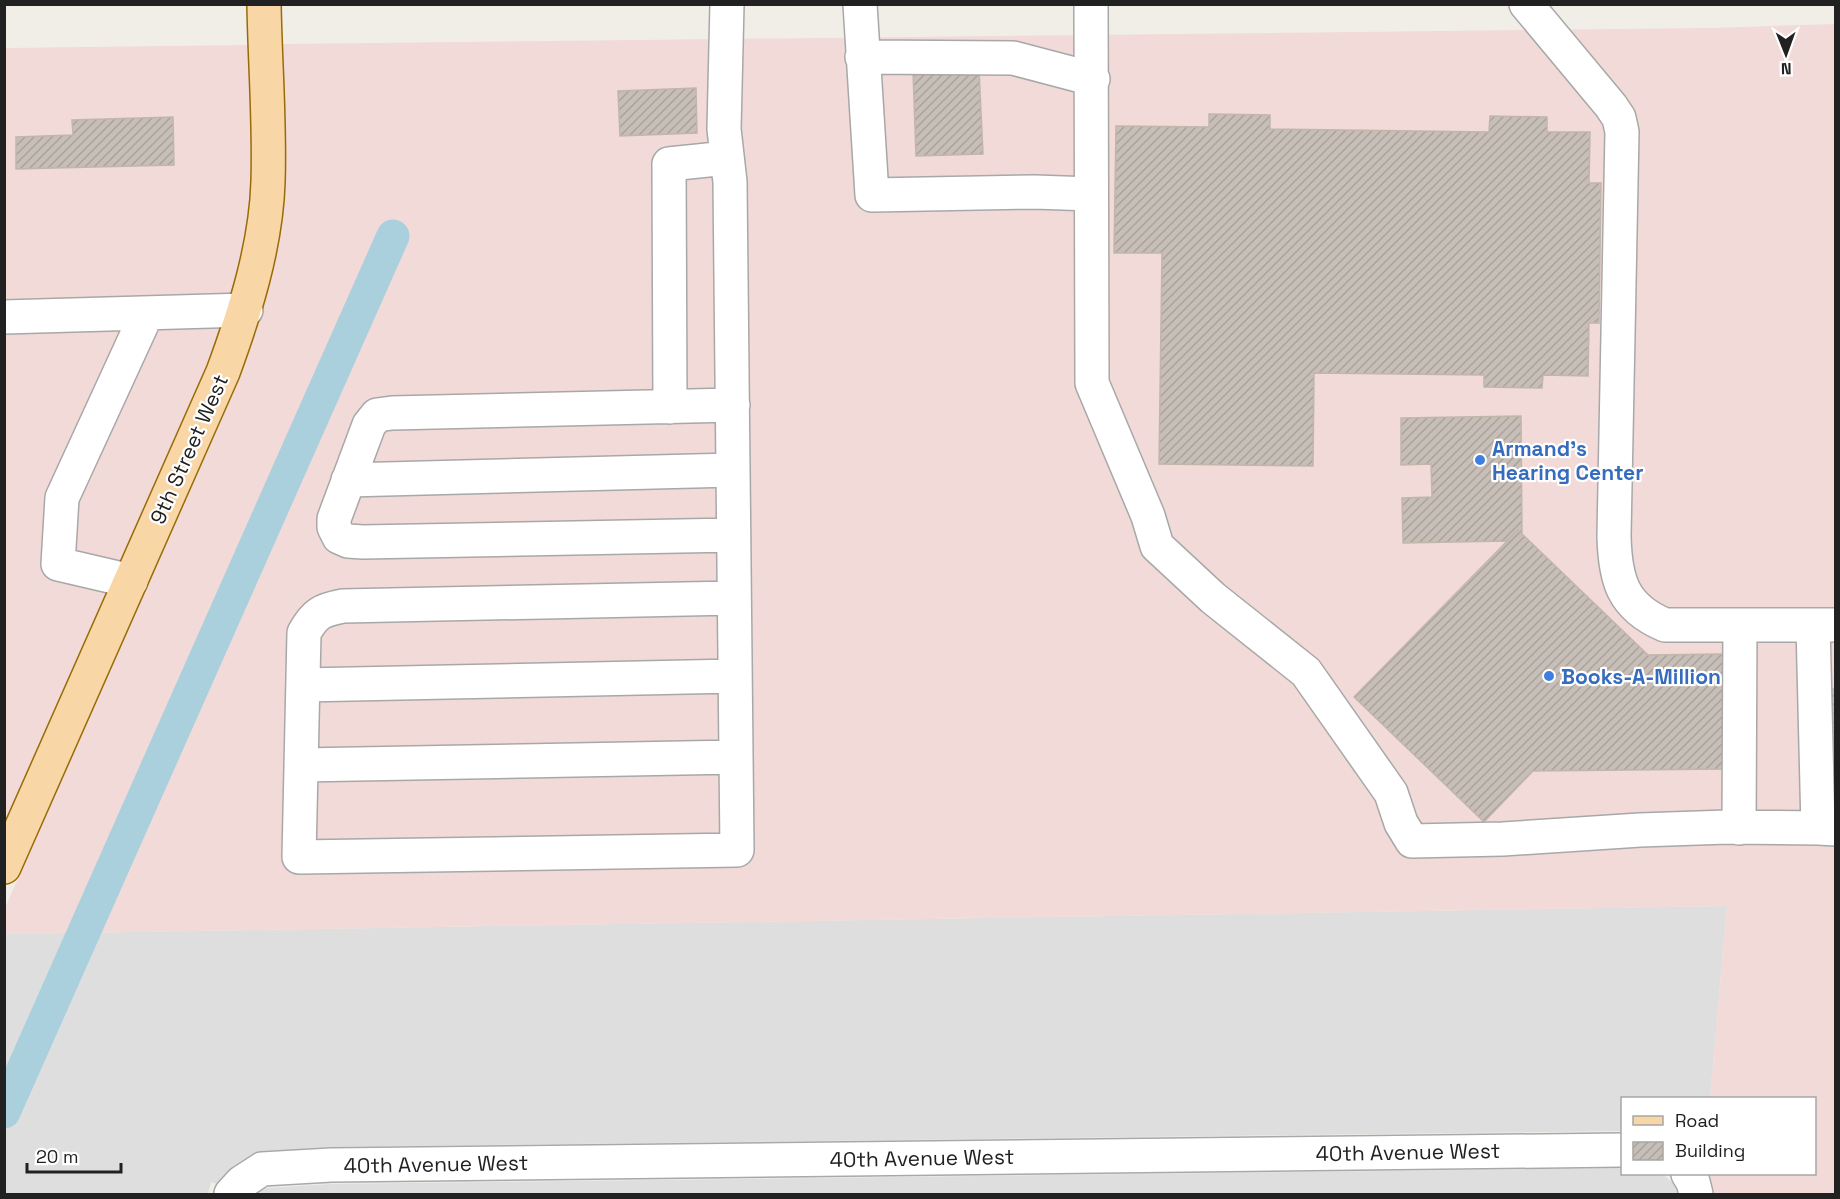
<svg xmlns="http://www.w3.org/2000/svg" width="1840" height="1199" font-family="'Space Grotesk',sans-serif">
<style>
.residential{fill:#dfdede}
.commercial{fill:#f1dad8}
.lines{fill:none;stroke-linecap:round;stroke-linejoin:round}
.canal{stroke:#aad0dd;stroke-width:33}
.building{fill:url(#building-hatch);stroke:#c2b6ab;stroke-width:1.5}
.minor-casing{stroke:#a8a8a8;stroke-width:36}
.major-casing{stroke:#996b05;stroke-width:36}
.minor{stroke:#fff;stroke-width:33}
.major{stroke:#f9d6a5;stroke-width:33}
.shop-dot{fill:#3f7fe0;stroke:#fff;stroke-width:2}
.labels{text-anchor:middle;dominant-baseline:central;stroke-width:4.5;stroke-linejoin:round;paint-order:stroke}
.shop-label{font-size:21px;font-weight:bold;fill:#366cbe;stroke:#fff;text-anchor:start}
.street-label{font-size:21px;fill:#212121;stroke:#fff}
</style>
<defs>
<pattern id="building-hatch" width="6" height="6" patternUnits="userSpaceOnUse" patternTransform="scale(1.5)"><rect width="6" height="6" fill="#c6beb7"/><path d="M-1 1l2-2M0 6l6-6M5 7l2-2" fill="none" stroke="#aaa39d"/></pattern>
</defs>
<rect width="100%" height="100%" fill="#f1eee8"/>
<path class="residential" d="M1727 906 1710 1098H1622V1131L330 1147 261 1151 253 1153 233 1166 217 1184 211 1182 208 1194H5L4 934Z
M1622 1168V1174H1657L1665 1176 1674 1184 1679 1194H256L267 1188 331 1184Z"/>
<path class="commercial" d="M1835 24V1194H1713L1707 1174H1814V1098H1710L1727 906 5 934V908L238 381 261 317 280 227 284 185 282 44 1711 28Z
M249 45 252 182 248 219 230 304 208 365 5 825V48Z"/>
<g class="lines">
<path class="canal" d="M4 1112 393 236"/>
</g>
<path class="building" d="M979 69 983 154 916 156 913 71Z
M696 88 697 133 620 136 618 91Z
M1209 114 1270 115V129L1489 132 1490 116 1547 117V132H1590L1589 183H1601L1599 323H1589L1588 376 1543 375 1542 388 1484 387V375L1314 373 1313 466 1159 464 1162 253H1114L1116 126 1209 127Z
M173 117 174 165 16 169V137L73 135 72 120Z
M1521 416 1522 534 1518 530 1506 541 1403 543 1402 498 1432 497 1431 464 1401 465V418Z
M1518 530 1648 655 1723 654 1724 769 1533 771 1484 822 1354 697Z
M1829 689H1836V781H1830Z"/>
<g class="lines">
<defs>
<path id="minor" d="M727 4 724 129 730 182 737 850 299 857 304 633C315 613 322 610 343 606L734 598
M860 4 872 195 1035 192 1091 194
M1091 4 1092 383 1148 516 1157 546 1213 598 1306 672 1391 793 1401 823 1412 841 1503 839 1640 830 1727 827 1818 828
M1526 4 1611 106 1619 118 1622 132 1614 536C1615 579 1622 607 1665 625H1813
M862 57 1013 58 1093 79
M4 317 246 310
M733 405 392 413 377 415 369 425 334 519V527L339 537 348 541 363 542 733 535
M670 407 669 164 727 158
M348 480 733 470
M131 581 58 564 62 498 147 313
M1834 625H1813L1818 828 1836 829
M303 685 735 676
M301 765 736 757
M1739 828 1740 625
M1688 1174 1693 1182 1696 1194
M231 1194 242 1182 262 1169 331 1165 1622 1150"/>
<path id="major" d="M4 867 223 372C245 312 266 246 268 182 270 123 265 64 264 4"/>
</defs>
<use href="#minor" class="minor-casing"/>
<use href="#major" class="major-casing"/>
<use href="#minor" class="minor"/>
<use href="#major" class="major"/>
</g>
<g class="shop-dot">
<circle cx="1480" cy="460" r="6"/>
<circle cx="1549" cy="676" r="6"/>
</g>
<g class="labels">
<g class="shop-label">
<text x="1492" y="448">Armand's<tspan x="1492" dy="24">Hearing Center</tspan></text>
<text x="1561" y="676">Books-A-Million</text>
</g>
<g class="street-label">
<text transform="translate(189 449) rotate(-66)">9th Street West</text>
<text transform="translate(1408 1152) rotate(-1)">40th Avenue West</text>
<text transform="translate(922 1158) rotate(-1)">40th Avenue West</text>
<text transform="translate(436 1164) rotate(-1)">40th Avenue West</text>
</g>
</g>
<rect width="1840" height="1199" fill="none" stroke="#212121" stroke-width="12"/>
<rect x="1621" y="1097" width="195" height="78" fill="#ffffff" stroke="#a6a6a6" stroke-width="1.5"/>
<rect x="1633" y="1116" width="30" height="9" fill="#f9d6a5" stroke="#a6a6a6" stroke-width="1.5"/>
<text x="1675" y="1127" font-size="18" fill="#212121">Road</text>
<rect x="1633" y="1142" width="30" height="18" fill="url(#building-hatch)" stroke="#a6a6a6" stroke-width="1.5"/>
<text x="1675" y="1157" font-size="18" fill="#212121">Building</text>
<g transform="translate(1786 54) rotate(179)" stroke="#ffffff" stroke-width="4.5" paint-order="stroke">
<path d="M0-4.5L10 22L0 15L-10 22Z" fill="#212121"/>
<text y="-9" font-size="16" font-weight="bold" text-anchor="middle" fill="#212121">N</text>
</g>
<path d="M27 1163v9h94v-9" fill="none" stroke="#212121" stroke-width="3"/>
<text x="36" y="1163" font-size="18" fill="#212121" stroke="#ffffff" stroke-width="4.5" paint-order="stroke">20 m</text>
</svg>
